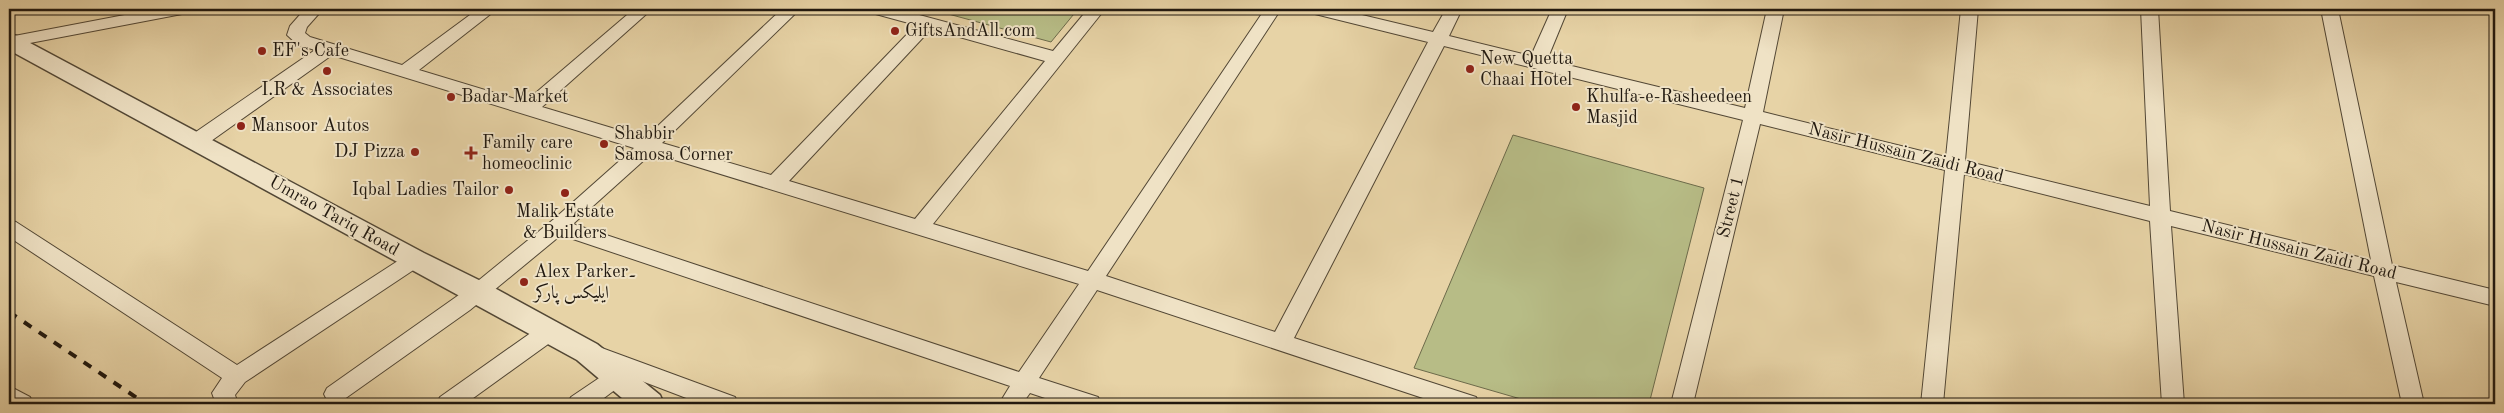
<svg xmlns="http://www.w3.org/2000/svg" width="2504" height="413" font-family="'Old Standard TT',Amiri,serif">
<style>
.green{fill:#b7bc86;stroke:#6c6a4a}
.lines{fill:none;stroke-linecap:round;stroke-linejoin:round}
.minor-casing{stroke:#524735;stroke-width:2}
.tertiary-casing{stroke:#524735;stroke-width:3}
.minor{fill:#efe2c5;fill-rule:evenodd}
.tertiary{fill:#efe2c5;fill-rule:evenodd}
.rail{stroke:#20180f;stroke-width:4;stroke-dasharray:9 9;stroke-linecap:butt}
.poi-dot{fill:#8f2418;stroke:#efe2c5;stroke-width:2}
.labels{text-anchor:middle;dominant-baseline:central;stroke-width:4;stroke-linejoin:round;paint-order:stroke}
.poi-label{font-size:18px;fill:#20180f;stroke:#efe2c5;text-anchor:start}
.street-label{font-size:18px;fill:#20180f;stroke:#efe2c5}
</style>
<rect width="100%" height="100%" fill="#e7d3a6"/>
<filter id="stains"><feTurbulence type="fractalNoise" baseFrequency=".004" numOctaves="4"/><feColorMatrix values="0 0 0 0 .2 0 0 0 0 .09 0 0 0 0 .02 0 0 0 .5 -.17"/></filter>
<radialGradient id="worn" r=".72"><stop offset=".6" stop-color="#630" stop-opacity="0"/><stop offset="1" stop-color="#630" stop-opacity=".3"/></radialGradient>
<path class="green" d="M930 9H1078L1051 42Z
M1513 135 1704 188 1649 404H1538L1414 368Z"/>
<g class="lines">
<defs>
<path id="minor" d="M156 9H191L188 13 182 14 9 47V37Z
M305 9H323L307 27 305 33 310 37 402 65 478 9H497L419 70 525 102 634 9H652L542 107 645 138 782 9H800L662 143 771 175 916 25 872 13 870 9H897L1053 51 1088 9H1105L933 224 1088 271 1265 9H1281L1106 276 1275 332 1428 42 1311 13 1309 9H1337L1433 32 1446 9H1462L1449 36 1531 56 1552 9H1568L1547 60 1745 108 1767 9H1784L1763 112 1946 157 1961 9H1978L1965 161 2150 206 2141 9H2158L2170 211 2371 260 2321 9H2338L2392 265 2495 290V306L2396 282 2424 404H2402L2374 276 2171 226 2184 404H2162L2150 221 1964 174 1943 404H1921L1945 170 1760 124 1693 404H1671L1743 120 1444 46 1294 338 1476 397 1479 404H1441L1097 290 1039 378 1098 397 1101 404H1063L1030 393 1022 404H999L1010 386 561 235 470 310 343 400 335 403 327 400 324 394 327 388 473 285 554 219 634 148 332 55 204 146 197 147 190 146 187 141 190 136 315 50 298 45 287 35 290 26ZM931 29 1045 61 915 219 789 181ZM652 153 1079 284 1019 372 573 224Z
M9 220 16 222 237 365 407 255 414 252 421 255 424 260 421 265 245 382 235 395 238 404H216L212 393 222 378 9 237Z
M550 323 558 325 561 331 558 337 465 404H437L440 397 542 325Z
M599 347 735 397 738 404H702L626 375 624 383 596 404H568L571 397 611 370 591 362 588 356 591 350Z
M9 386 30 397 33 404H9Z"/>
<path id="tertiary" d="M9 34 17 36 424 253 489 285 597 344 660 395 664 404H629L577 360 9 50Z"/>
</defs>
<use href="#minor" class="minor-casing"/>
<use href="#tertiary" class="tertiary-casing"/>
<use href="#minor" class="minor"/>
<use href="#tertiary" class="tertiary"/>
<path class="rail" d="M9 312 146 404"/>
</g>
<g class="poi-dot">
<circle cx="895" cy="31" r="5"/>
<circle cx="262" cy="51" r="5"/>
<circle cx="1470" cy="69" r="5"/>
<circle cx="327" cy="71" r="5"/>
<circle cx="451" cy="97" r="5"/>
<circle cx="1576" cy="107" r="5"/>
<circle cx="241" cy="126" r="5"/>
<circle cx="604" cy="144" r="5"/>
<circle cx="415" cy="152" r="5"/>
<path d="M468.5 145.5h5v5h5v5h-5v5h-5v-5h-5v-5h5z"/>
<circle cx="509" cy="190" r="5"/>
<circle cx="565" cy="193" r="5"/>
<circle cx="524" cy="282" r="5"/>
</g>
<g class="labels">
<g class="poi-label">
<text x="905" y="31">GiftsAndAll.com</text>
<text x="272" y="51">EF's Cafe</text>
<text x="1480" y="59">New Quetta<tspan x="1480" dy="21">Chaai Hotel</tspan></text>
<text x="327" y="90" text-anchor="middle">I.R &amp; Associates</text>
<text x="461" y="97">Badar Market</text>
<text x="1586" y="97">Khulfa-e-Rasheedeen<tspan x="1586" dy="21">Masjid</tspan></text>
<text x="251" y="126">Mansoor Autos</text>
<text x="614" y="134">Shabbir<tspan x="614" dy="21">Samosa Corner</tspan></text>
<text x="482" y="143">Family care<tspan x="482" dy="21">homeoclinic</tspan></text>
<text x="405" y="152" text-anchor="end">DJ Pizza</text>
<text x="499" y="190" text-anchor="end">Iqbal Ladies Tailor</text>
<text x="565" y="212" text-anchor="middle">Malik Estate<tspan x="565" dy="21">&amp; Builders</tspan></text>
<text x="534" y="272">Alex Parker۔<tspan x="534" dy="21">ایلیکس پارکر</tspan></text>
</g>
<g class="street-label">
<text transform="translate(1906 153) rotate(14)">Nasir Hussain Zaidi Road</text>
<text transform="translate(1731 207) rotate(-76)">Street 1</text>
<text transform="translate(334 216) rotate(29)">Umrao Tariq Road</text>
<text transform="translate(2299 250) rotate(14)">Nasir Hussain Zaidi Road</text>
</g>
</g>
<rect width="2504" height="413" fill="none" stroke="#e7d3a6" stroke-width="30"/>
<rect x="10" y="10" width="2484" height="393" fill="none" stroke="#20180f" stroke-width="2.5"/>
<rect x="15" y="15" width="2474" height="383" fill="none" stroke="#20180f"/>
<rect width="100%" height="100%" filter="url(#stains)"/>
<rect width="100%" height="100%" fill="url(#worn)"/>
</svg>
